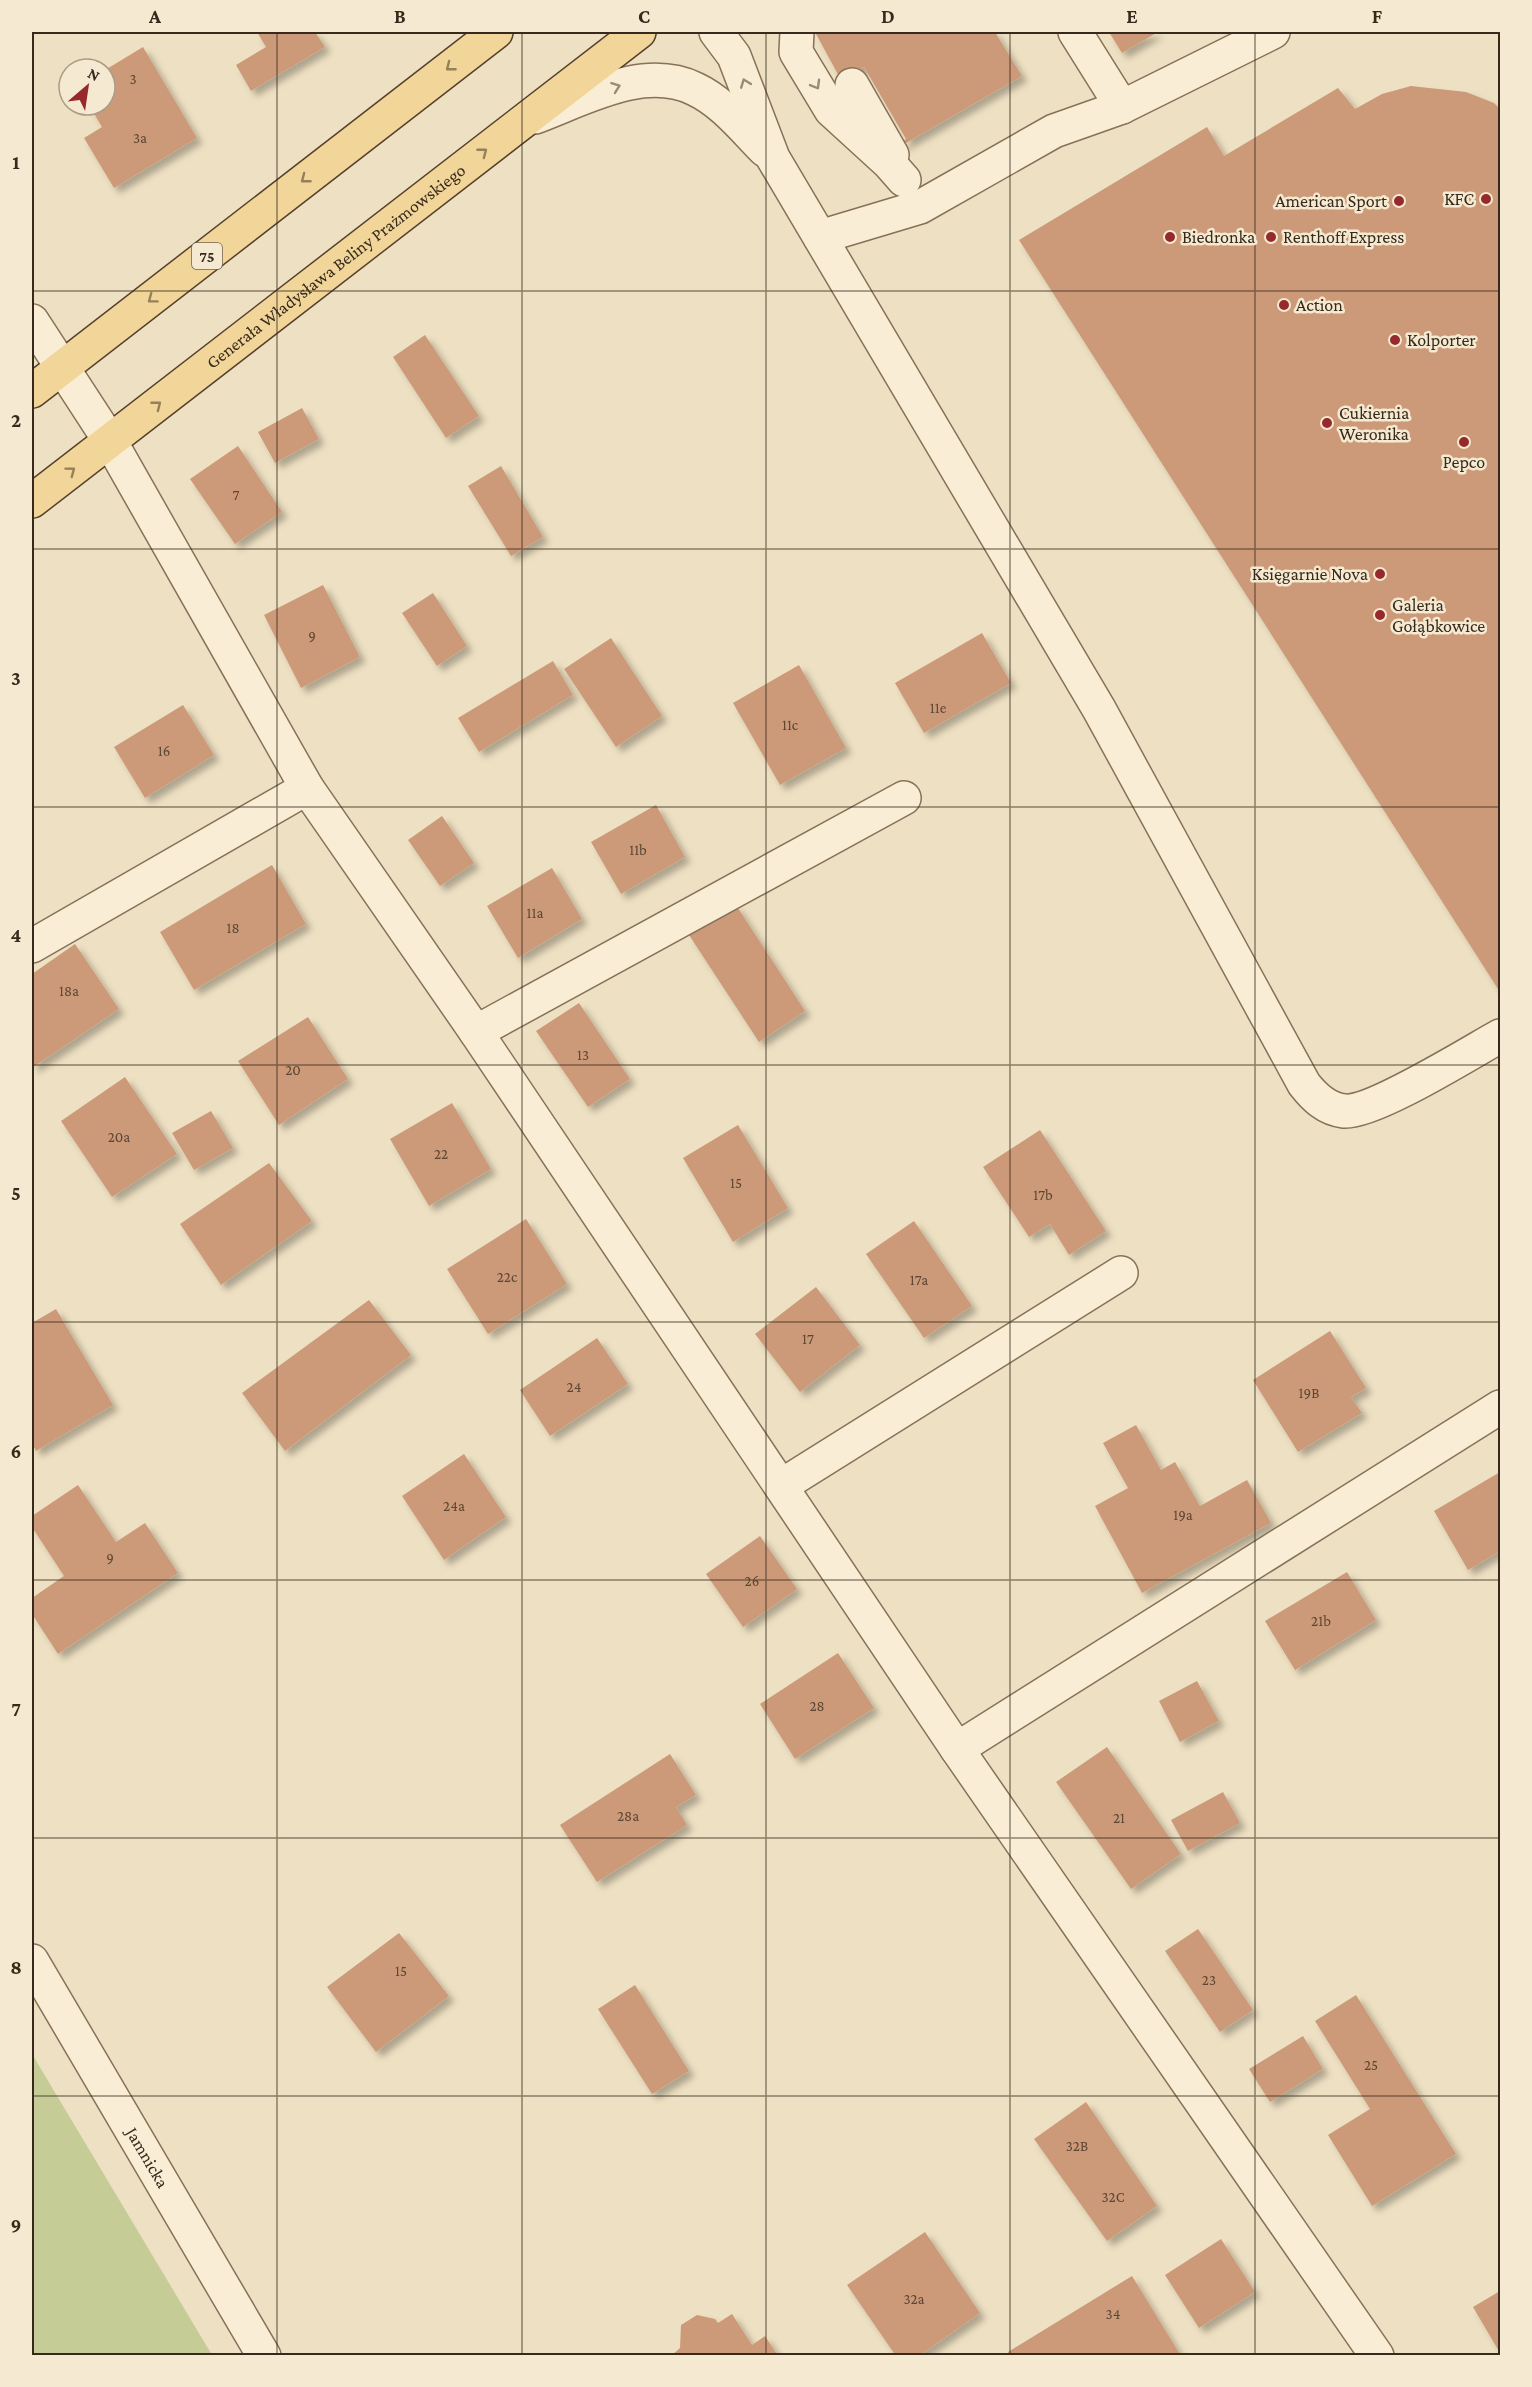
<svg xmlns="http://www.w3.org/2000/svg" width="1532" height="2387" font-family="'Crimson Pro',serif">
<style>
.green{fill:#c6cc96}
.building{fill:#cc9a78;filter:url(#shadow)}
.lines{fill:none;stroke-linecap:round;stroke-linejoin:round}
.minor-casing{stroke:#877159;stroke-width:36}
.major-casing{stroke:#55402d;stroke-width:36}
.minor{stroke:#f9eed5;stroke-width:33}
.major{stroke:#f1d599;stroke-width:33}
.oneway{stroke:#94805b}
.oneway2{stroke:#988c79}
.grid{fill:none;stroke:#372a1d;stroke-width:1.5;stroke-opacity:0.55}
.poi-dot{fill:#96292b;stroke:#f5ead1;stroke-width:2}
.labels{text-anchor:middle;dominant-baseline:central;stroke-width:5;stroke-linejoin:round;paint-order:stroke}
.number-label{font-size:15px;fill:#5c4634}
.shield{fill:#f5ead1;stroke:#706453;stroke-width:1.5}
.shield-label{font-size:16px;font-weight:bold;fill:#372a1d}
.poi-label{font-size:18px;fill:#372a1d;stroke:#f5ead1;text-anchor:start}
.street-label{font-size:18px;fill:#372a1d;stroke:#f5ead1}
.neatline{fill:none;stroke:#372a1d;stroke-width:2}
.grid-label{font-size:20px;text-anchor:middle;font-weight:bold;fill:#372a1d}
</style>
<defs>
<filter id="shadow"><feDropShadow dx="5.5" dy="5.5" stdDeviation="3" flood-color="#0004"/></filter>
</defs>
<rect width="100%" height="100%" fill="#eee0c2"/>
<path class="green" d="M32 2054 212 2355H32Z"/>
<path class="building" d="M257 32H315L325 47 251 91 236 65 266 47Z
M815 32H995L1022 76 901 146 900 143 906 139 864 67 841 80Z
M1109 32H1158L1122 53Z
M143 47 197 138 114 188 84 138 102 127 89 105H105V70Z
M1411 86 1466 92 1494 103 1500 109V992L1019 240 1207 127 1224 156 1338 88 1355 109 1382 94Z
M425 335 479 416 446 438 393 357Z
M302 408 319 439 275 463 258 432Z
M238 446 282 512 235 544 190 479Z
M501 466 543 537 511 556 468 486Z
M323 585 360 657 301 688 264 615Z
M433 593 467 646 437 666 402 613Z
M982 633 1011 683 924 733 895 683Z
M611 638 662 716 616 747 564 669Z
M553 661 573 695 479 752 458 718Z
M799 665 846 748 780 785 733 703Z
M183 705 214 755 145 798 114 747Z
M656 805 685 857 621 894 591 842Z
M442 816 474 863 440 886 408 840Z
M272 865 306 924 194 990 160 932Z
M552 868 582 919 518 958 487 906Z
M736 905 805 1011 759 1042 689 935Z
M75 944 119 1009 32 1068V974Z
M579 1003 630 1079 588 1107 536 1031Z
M308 1017 348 1079 279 1125 238 1061Z
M125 1077 177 1154 112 1197 61 1121Z
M452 1103 491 1169 429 1206 390 1139Z
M211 1111 233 1148 194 1170 172 1133Z
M738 1125 788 1208 733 1242 683 1158Z
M1040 1130 1106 1231 1069 1255 1050 1224 1029 1237 983 1167Z
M269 1163 312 1221 221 1285 180 1224Z
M526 1219 567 1284 488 1334 447 1269Z
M914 1221 972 1306 924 1338 866 1254Z
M816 1287 860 1345 800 1392 755 1334Z
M369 1300 411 1355 285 1451 242 1393Z
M56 1309 113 1405 36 1451 32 1443V1323Z
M1330 1331 1366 1388 1351 1397 1362 1413 1298 1452 1253 1380Z
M597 1338 628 1384 550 1436 520 1390Z
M1136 1425 1161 1470 1175 1462 1200 1506 1247 1480 1271 1523 1142 1593 1095 1506 1128 1488 1103 1443Z
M464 1454 506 1517 444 1560 402 1496Z
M1500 1472V1551L1468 1570 1434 1511Z
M78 1485 116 1542 145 1523 178 1573 58 1654 32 1614V1598L64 1576 32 1527V1516Z
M760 1536 797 1589 743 1627 706 1574Z
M1347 1572 1376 1620 1295 1670 1265 1621Z
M838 1653 874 1708 795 1759 760 1704Z
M1197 1681 1219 1721 1180 1742 1159 1701Z
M1107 1747 1181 1854 1131 1889 1056 1782Z
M670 1754 696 1795 676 1807 687 1825 597 1882 560 1825Z
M1223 1792 1240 1823 1188 1851 1171 1820Z
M1198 1929 1253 2010 1220 2032 1165 1951Z
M399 1933 449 1996 376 2052 327 1987Z
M635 1985 689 2071 652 2094 598 2009Z
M1356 1995 1456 2154 1372 2206 1328 2135 1370 2109 1315 2021Z
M1303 2036 1323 2069 1270 2102 1249 2069Z
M1086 2102 1157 2206 1107 2241 1034 2139Z
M925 2232 980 2313 919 2356H896L847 2285Z
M1221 2239 1255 2292 1199 2328 1165 2275Z
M1132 2276 1181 2356H1010L1008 2352Z
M1500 2291V2353L1473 2307Z
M732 2314 752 2345 765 2336 778 2356H671L680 2348 681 2325 697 2315 715 2319 718 2323Z"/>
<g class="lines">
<defs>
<g id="minor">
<path d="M716 32 734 56 773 158 1099 709 1304 1084C1314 1097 1326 1109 1344 1111 1372 1114 1471 1052 1500 1036"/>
<path d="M797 32 796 52 831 110 889 163 904 180"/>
<path d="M1075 32 1122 107"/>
<path d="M852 85 892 155"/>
<path d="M535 117C584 99 644 64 695 89 723 102 744 129 765 150"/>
<path d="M820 237 920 207 1054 131 1122 107 1273 32"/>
<path d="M32 321 110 441 307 788 476 1032 957 1749 1377 2356"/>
<path d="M32 946 307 788"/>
<path d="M476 1032 904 798"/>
<path d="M781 1486 1121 1273"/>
<path d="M957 1749 1500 1407"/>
<path id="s1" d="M32 1961 264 2356"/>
</g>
<g id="major">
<path d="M32 391 496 32"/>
<path id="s2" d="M32 501 639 32"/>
</g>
</defs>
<use href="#minor" class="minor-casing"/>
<use href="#major" class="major-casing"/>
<use href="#minor" class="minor"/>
<use href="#major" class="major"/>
</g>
<defs><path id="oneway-chevron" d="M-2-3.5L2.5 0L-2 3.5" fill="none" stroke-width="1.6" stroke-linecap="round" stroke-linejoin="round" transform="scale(1.5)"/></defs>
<g class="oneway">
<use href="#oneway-chevron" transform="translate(450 67) rotate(142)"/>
<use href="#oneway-chevron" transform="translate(483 152) rotate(-38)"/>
<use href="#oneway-chevron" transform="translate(305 179) rotate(142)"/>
<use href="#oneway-chevron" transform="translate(152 299) rotate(143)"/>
<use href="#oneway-chevron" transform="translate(157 405) rotate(-38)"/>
<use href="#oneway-chevron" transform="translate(71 471) rotate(-37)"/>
</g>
<g class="oneway2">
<use href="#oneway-chevron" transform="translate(745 83) rotate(-111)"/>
<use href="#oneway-chevron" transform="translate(816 85) rotate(60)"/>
<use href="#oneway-chevron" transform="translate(616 87) rotate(-20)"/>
</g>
<path class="grid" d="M277 32V2356M522 32V2356M766 32V2356M1010 32V2356M1255 32V2356M32 291H1500M32 549H1500M32 807H1500M32 1065H1500M32 1322H1500M32 1580H1500M32 1838H1500M32 2096H1500"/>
<g class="poi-dot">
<circle cx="1486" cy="199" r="6"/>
<circle cx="1399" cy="201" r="6"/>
<circle cx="1170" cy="237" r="6"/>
<circle cx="1271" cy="237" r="6"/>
<circle cx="1284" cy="305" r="6"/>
<circle cx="1395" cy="340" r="6"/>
<circle cx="1327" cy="423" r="6"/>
<circle cx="1464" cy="442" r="6"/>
<circle cx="1380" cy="574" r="6"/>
<circle cx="1380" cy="615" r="6"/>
</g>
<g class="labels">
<g class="number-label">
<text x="133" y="79">3</text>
<text x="140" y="138">3a</text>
<text x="236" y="495">7</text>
<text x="312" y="636">9</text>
<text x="938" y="708">11e</text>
<text x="790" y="725">11c</text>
<text x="164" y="751">16</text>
<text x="638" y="850">11b</text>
<text x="535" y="913">11a</text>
<text x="233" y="928">18</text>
<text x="69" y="991">18a</text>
<text x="583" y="1055">13</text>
<text x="293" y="1070">20</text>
<text x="119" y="1137">20a</text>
<text x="441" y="1154">22</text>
<text x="736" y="1183">15</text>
<text x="1043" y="1195">17b</text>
<text x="507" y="1277">22c</text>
<text x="919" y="1280">17a</text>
<text x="808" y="1339">17</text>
<text x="574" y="1387">24</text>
<text x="1309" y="1393">19B</text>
<text x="454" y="1506">24a</text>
<text x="1183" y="1515">19a</text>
<text x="110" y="1558">9</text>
<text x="752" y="1581">26</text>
<text x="1321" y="1621">21b</text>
<text x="817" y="1706">28</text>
<text x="628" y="1816">28a</text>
<text x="1119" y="1818">21</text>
<text x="401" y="1971">15</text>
<text x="1209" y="1980">23</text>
<text x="1371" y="2065">25</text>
<text x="1077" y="2146">32B</text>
<text x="1113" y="2197">32C</text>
<text x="914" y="2299">32a</text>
<text x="1113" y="2314">34</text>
</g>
<rect class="shield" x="192" y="243" width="30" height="26" rx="4.5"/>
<g class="shield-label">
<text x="207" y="256">75</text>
</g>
<g class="poi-label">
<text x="1474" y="199" text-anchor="end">KFC</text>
<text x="1387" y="201" text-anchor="end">American Sport</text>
<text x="1182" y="237">Biedronka</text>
<text x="1283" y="237">Renthoff Express</text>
<text x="1296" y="305">Action</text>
<text x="1407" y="340">Kolporter</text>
<text x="1339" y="413">Cukiernia<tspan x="1339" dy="21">Weronika</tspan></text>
<text x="1464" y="462" text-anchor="middle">Pepco</text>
<text x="1368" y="574" text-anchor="end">Księgarnie Nova</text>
<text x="1392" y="605">Galeria<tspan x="1392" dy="21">Gołąbkowice</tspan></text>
</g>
<g class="street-label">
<text stroke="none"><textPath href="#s2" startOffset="384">Generała Władysława Beliny Prażmowskiego</textPath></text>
<text stroke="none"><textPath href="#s1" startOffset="228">Jamnicka</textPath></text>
</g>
</g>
<rect width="1532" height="2387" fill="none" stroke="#f5ead1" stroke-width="66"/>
<g transform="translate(87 87) rotate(29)"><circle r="28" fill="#f5ead1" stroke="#a99d89" stroke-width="1.5"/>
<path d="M0-4.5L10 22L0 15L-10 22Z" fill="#96292b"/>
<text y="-9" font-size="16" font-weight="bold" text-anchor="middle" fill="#372a1d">N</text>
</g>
<rect x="33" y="33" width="1466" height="2321" class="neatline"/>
<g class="grid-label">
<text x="155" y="23">A</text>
<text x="400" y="23">B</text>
<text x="644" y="23">C</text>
<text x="888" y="23">D</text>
<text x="1132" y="23">E</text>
<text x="1377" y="23">F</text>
<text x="16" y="169">1</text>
<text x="16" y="427">2</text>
<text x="16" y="685">3</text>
<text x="16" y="942">4</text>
<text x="16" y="1200">5</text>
<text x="16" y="1458">6</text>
<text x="16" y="1716">7</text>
<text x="16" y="1974">8</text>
<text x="16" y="2232">9</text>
</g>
</svg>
